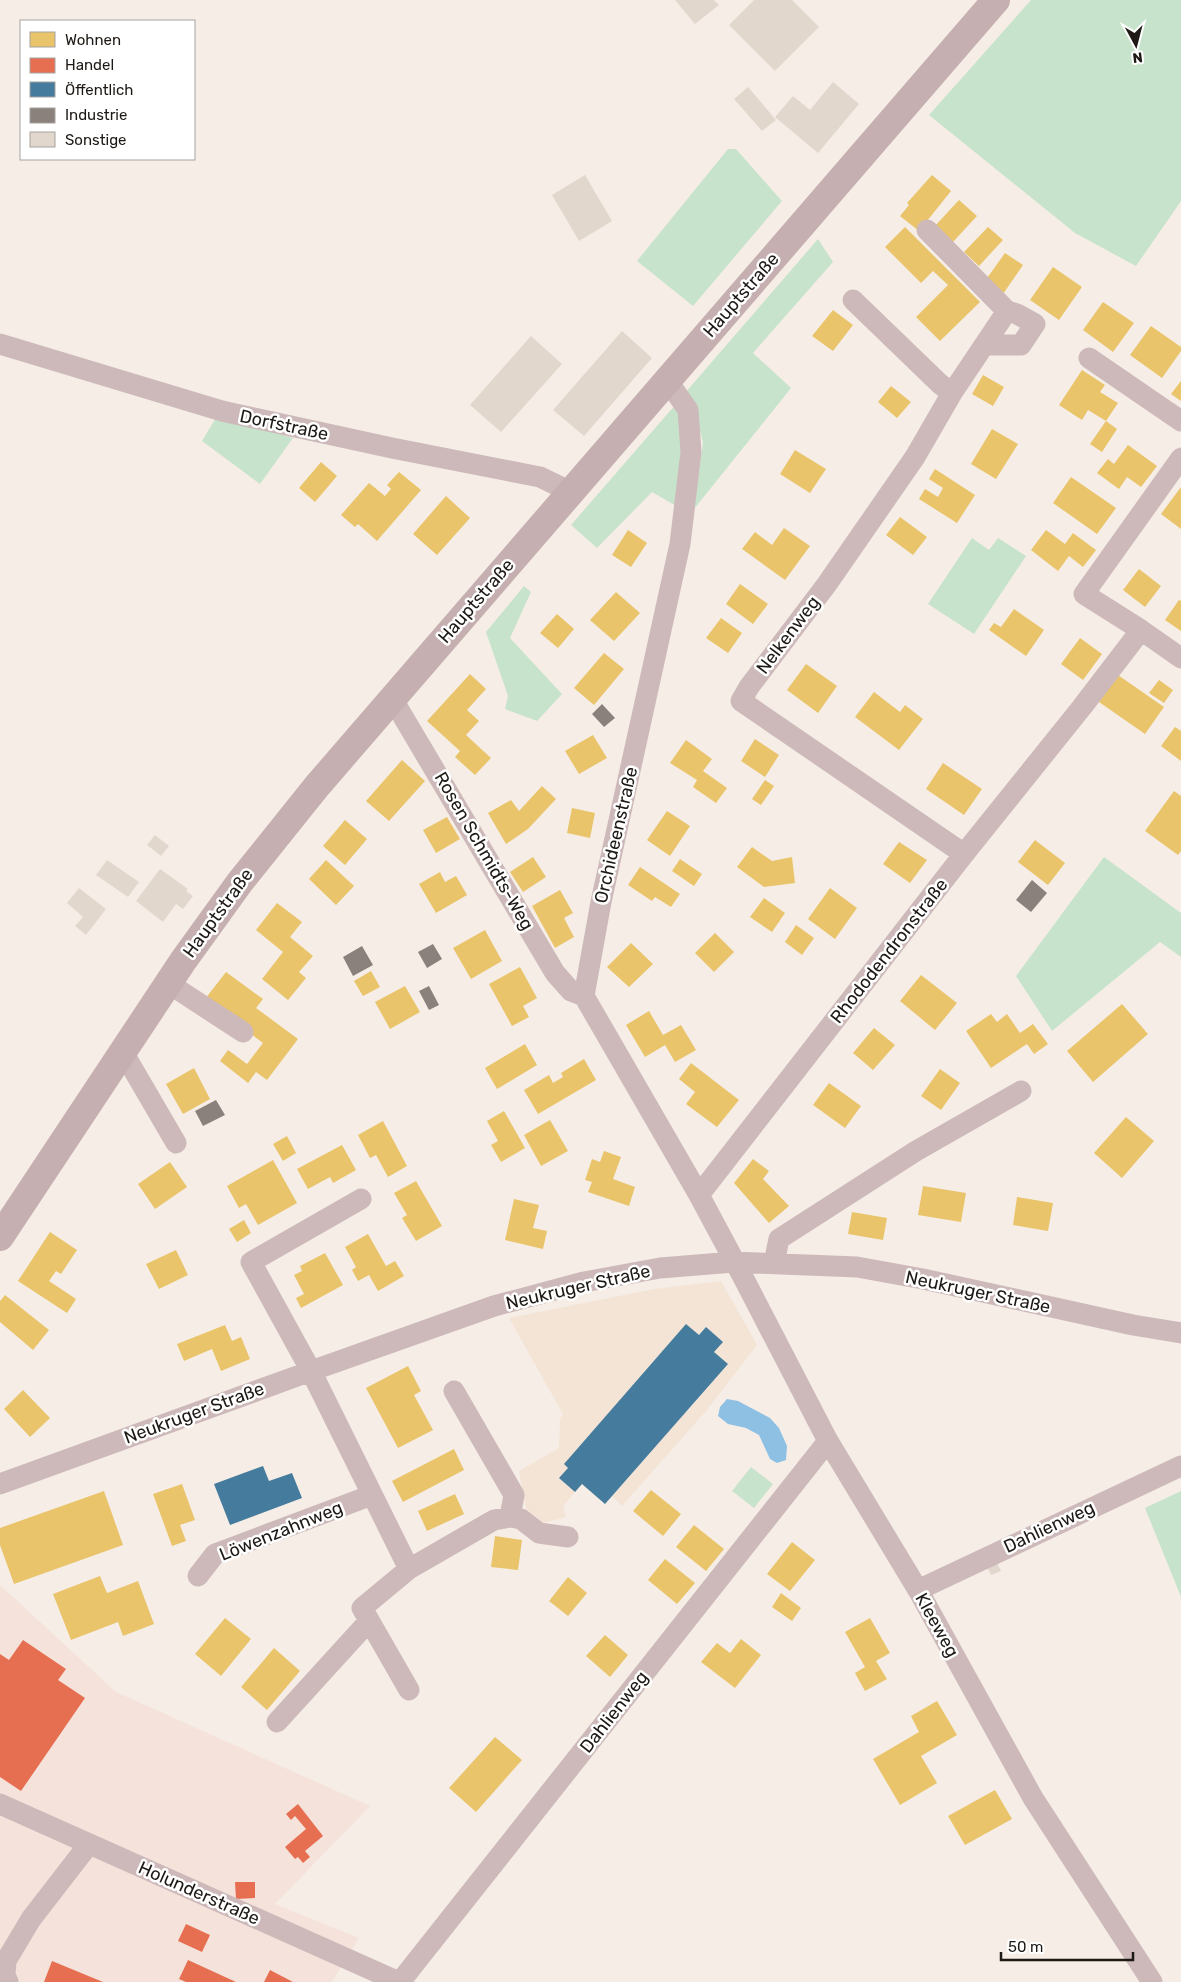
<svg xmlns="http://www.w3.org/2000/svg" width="1181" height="1982" font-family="Rubik,sans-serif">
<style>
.commercial{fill:#f4e2db}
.built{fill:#f4e4d6}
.green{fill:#c7e3cb}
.water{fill:#8ec0e4}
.homes{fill:#e9c46a}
.shops{fill:#e76f51}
.public{fill:#457b9d}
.industry{fill:#8a817c}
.building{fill:#e2d7cd}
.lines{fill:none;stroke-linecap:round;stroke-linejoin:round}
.minor{stroke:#cdb9ba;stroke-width:21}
.major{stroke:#c6afb0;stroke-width:28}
.labels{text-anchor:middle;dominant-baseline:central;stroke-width:5;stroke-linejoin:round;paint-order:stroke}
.street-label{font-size:18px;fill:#1e1915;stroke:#fff}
</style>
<rect width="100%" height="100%" fill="#f6eee6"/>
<path class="commercial" d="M0 1585 116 1692 370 1806 275 1904 359 1938 332 1982H0Z"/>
<path class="built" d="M721 1281 757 1345 706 1411 622 1506 612 1496 605 1504 582 1484 563 1506 566 1517 543 1523 526 1509 519 1471 559 1448 560 1420 563 1414 509 1318 654 1289Z"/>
<path class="green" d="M1031 0H1181V201L1136 266 1075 233 929 115Z
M728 149H736L782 201 693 306 637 261Z
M818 239 833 262 753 353 791 388 694 509 703 442 693 406 685 393Z
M676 404 686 453 676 506 652 492 597 548 571 525Z
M217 416 293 438 260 484 202 441Z
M972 538 989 550 998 538 1026 556 974 634 928 604Z
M524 586 531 592 510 638 562 694 537 721 505 709 508 696 486 632Z
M1104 857 1181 913V957L1160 942 1052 1031 1016 976Z
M751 1467 773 1484 754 1508 732 1491Z
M1181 1491V1597L1145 1508Z"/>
<path class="water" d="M727 1399 738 1401 770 1418 779 1428 787 1446 786 1460 777 1463 770 1459 759 1435 746 1428 728 1424 718 1416 720 1407Z"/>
<path class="homes" d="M932 175 951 191 919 231 900 216 909 205 907 203Z
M959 200 977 216 952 243 934 227Z
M905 227 980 302 940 341 916 317 948 285 933 271 921 283 885 247Z
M988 227 1003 240 979 266 964 252Z
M1005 253 1023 265 1003 294 985 281Z
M1053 267 1082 287 1059 320 1030 300Z
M1103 302 1134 323 1113 352 1083 330Z
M833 310 853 325 833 351 812 336Z
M1151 326 1181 347V351L1162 378 1130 355Z
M1082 370 1105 385 1100 392 1118 403 1106 421 1088 410 1082 420 1059 405Z
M983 375 1004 387 993 406 972 394Z
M1181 381V401L1171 394Z
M891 386 911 402 897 418 878 402Z
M1106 421 1117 429 1102 452 1090 444Z
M992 429 1018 444 996 479 971 464Z
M1128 445 1157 466 1141 487 1127 477 1119 489 1097 473 1108 459 1114 464Z
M795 450 826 469 810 493 780 474Z
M321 462 337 476 315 502 299 488Z
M935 469 975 495 957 523 919 499 925 489 938 497 943 488 929 479Z
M399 472 421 490 377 541 358 524 355 527 341 515 369 483 385 496 391 489 387 485Z
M1071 477 1116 508 1097 534 1053 503Z
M1181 487V529L1161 514Z
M446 496 470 518 437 555 413 534Z
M900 517 927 537 913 555 886 535Z
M784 528 810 546 785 580 742 549 755 532 772 545Z
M628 530 647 543 631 567 612 555Z
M1046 530 1065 544 1073 533 1096 550 1083 567 1069 556 1058 571 1031 550Z
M1139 569 1161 586 1145 607 1123 590Z
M740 584 768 604 753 624 726 604Z
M616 592 640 613 614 641 590 620Z
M1179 600 1181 601V631L1165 620Z
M1014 609 1044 630 1026 656 989 630 994 623 1001 627Z
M557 614 574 629 558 648 540 633Z
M721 618 742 633 728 653 706 638Z
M1080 638 1102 654 1083 680 1061 664Z
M604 653 624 669 594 705 574 688Z
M806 664 837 686 818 713 787 690Z
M470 674 486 689 467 710 479 721 466 735 491 758 475 775 455 757 460 751 427 721Z
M1118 675 1164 707 1145 734 1099 702Z
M1159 680 1173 690 1164 703 1149 693Z
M874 692 900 712 905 705 923 719 899 750 855 717Z
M1175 727 1181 731V761L1161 746Z
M593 735 607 758 579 774 565 751Z
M755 739 779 755 765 777 741 761Z
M686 740 712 759 703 771 727 788 716 803 693 787 697 780 670 763Z
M402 760 425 781 389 821 366 801Z
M943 763 982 789 964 815 926 789Z
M765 780 774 786 761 805 752 799Z
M542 786 556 799 528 829 506 844 488 813 511 800 519 811Z
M1174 791 1181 796V851L1178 855 1145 831Z
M572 808 595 813 590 838 567 833Z
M667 811 690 826 670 856 647 840Z
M447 817 460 839 436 853 423 830Z
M345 820 367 839 345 865 323 846Z
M1035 840 1065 863 1048 885 1018 862Z
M899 842 927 860 910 883 883 864Z
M752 847 772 861 792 857 795 883 764 887 737 867Z
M533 857 546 877 523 892 510 872Z
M680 859 702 874 694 886 672 871Z
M326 860 354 886 336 905 309 879Z
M640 867 680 894 671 907 655 897 652 901 628 885Z
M440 872 445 882 456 876 467 895 436 913 419 884Z
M830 888 857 908 835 939 808 919Z
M560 890 573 913 564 918 574 937 555 948 532 906Z
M764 898 785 913 772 932 750 917Z
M277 903 302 922 290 937 313 956 299 972 306 978 288 1000 262 979 283 952 256 930Z
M796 925 814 938 802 955 785 942Z
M485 930 502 961 471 979 453 948Z
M715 933 734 952 714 972 695 953Z
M631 943 653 964 629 987 607 967Z
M520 967 537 998 523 1006 529 1017 512 1026 489 984Z
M371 971 380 987 363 996 354 981Z
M226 972 263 999 256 1008 298 1039 267 1080 256 1072 248 1083 220 1061 228 1050 247 1064 263 1043 205 999Z
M921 975 957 1003 935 1030 900 1001Z
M405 986 420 1012 390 1029 375 1002Z
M1122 1004 1148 1034 1093 1082 1067 1051Z
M649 1011 663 1035 681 1025 696 1050 675 1062 665 1045 645 1057 626 1025Z
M991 1014 997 1022 1007 1014 1020 1033 1033 1024 1048 1044 1034 1054 1027 1044 991 1068 966 1031Z
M874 1028 895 1045 873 1070 853 1053Z
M525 1044 537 1065 497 1089 485 1068Z
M584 1059 596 1080 538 1114 524 1090 549 1075 553 1083 563 1077 561 1073Z
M691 1063 739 1100 717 1127 686 1104 695 1092 679 1079Z
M194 1068 210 1099 183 1114 166 1084Z
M940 1069 960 1083 941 1110 921 1096Z
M829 1083 861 1106 845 1128 813 1105Z
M504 1111 525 1148 501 1162 491 1145 498 1141 487 1121Z
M1126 1117 1154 1141 1122 1178 1094 1153Z
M550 1120 568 1151 541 1166 524 1135Z
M383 1121 407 1166 388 1177 376 1155 370 1158 358 1135Z
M287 1136 296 1153 283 1161 273 1144Z
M342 1145 356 1170 333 1183 330 1177 308 1189 297 1169Z
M604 1151 621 1157 613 1179 635 1187 629 1206 588 1192 592 1182 585 1180 592 1159 600 1162Z
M753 1159 769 1171 763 1179 789 1206 769 1223 734 1183Z
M273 1160 297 1203 258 1225 246 1204 239 1208 227 1186Z
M170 1162 187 1187 155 1209 138 1184Z
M416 1181 442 1226 416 1241 402 1218 407 1215 394 1193Z
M923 1186 966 1193 961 1222 918 1215Z
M1017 1197 1053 1203 1048 1231 1013 1225Z
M514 1199 539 1205 533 1228 547 1231 543 1249 505 1240Z
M852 1212 887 1218 883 1240 848 1234Z
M244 1220 251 1233 237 1242 229 1229Z
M50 1232 77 1250 61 1274 56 1271 49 1281 76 1299 67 1313 18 1281Z
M368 1234 386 1266 395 1261 404 1276 378 1291 369 1275 358 1281 352 1270 356 1267 345 1247Z
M176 1250 188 1275 159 1289 146 1264Z
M325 1253 343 1285 301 1308 296 1298 304 1294 294 1275 302 1271 300 1266Z
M5 1295 49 1330 33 1350 0 1322V1301Z
M225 1325 232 1341 241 1337 250 1359 221 1371 212 1349 184 1361 177 1344Z
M408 1366 421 1391 414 1395 433 1430 398 1448 366 1388Z
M23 1390 50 1418 30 1437 4 1409Z
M454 1449 464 1470 403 1502 392 1481Z
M182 1484 195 1520 180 1525 186 1541 172 1546 153 1494Z
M651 1490 681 1514 663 1536 633 1511Z
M104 1491 123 1545 14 1584 0 1545V1528Z
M455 1494 464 1514 427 1531 418 1511Z
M694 1525 724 1549 706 1571 676 1547Z
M495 1536 522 1540 518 1570 491 1567Z
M792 1542 815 1560 790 1591 767 1574Z
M665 1559 695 1583 677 1604 648 1580Z
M100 1576 107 1593 138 1581 154 1624 123 1636 118 1622 71 1640 53 1594Z
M568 1577 587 1593 568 1616 549 1601Z
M781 1593 801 1608 792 1621 772 1607Z
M225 1618 251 1639 221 1676 195 1654Z
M870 1618 890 1653 876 1661 887 1679 865 1691 855 1673 865 1667 845 1632Z
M605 1635 628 1655 610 1677 586 1656Z
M741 1639 761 1655 735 1688 701 1662 717 1643 730 1653Z
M274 1648 300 1671 267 1710 241 1687Z
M937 1701 957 1735 921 1756 937 1783 900 1805 873 1759 919 1732 911 1716Z
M495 1737 522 1760 476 1812 449 1788Z
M995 1790 1012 1819 965 1845 948 1816Z"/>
<path class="shops" d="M23 1640 66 1669 58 1680 85 1698 21 1791 0 1777V1654L9 1660Z
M298 1804 323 1836 305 1851 310 1857 303 1863 298 1857 295 1859 285 1847 306 1829 295 1816 291 1820 286 1814Z
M235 1882H255V1898L236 1899Z
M186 1924 210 1935 202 1952 178 1941Z
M188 1960 236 1982H186L179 1979Z
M52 1961 103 1982H44Z
M270 1970 293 1982H264Z"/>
<path class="public" d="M686 1324 699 1335 706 1327 723 1342 714 1352 728 1364 605 1504 582 1484 575 1492 559 1478 568 1468 564 1464Z
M263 1466 269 1481 292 1473 302 1498 230 1525 214 1484Z"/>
<path class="industry" d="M602 704 615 718 604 727 592 714Z
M1032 880 1047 893 1031 912 1016 900Z
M433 944 442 959 427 968 418 952Z
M362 946 373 965 353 976 343 957Z
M429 986 439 1005 429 1010 419 991Z
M216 1100 225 1115 203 1126 195 1111Z"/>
<path class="building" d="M675 0H714L719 5 695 24Z
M754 0H792L819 27 775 71 729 25Z
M833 82 859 104 818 153 775 117 793 96 810 110Z
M748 87 776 120 762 131 734 99Z
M585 175 612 221 579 241 552 195Z
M622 331 652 358 584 436 553 410Z
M531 336 562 364 501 432 470 405Z
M155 835 169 846 161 856 147 845Z
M107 860 139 882 128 897 96 875Z
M160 869 188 889 186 891 193 896 183 909 176 904 163 922 136 901Z
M79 888 106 909 86 935 75 926 83 917 67 903Z
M996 1561 1001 1571 991 1575 986 1565Z"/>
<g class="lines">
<path class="minor" d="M927 230 1007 311
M853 300 940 384 952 393
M0 344 222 411 392 448 540 477 571 492
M1089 358 1181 421
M667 380 688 410 691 452 680 544 601 902 584 996 699 1195 744 1279 828 1441 918 1590 1033 1798 1152 1982
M1181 458 1084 594 1141 630 1181 658
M392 698 555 973 571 991 584 996
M964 854 741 701 749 687 827 584 915 457 952 393 1007 311 1017 314 1035 324 1021 345H985
M168 983 243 1032
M123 1052 176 1143
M699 1195 964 854 1082 707 1141 630
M361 1199 251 1262 311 1371 409 1569
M774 1263 779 1239 916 1151 1021 1091
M454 1391 514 1495 510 1517
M0 1484 311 1371 494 1306 584 1282 660 1268 734 1262 857 1267 923 1279 1133 1325 1181 1333
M198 1576 215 1554 372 1495
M918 1590 1181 1466
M409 1690 362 1608 409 1569 494 1520 510 1517 521 1519 539 1533 568 1537
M277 1722 369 1621
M0 1804 399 1982
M8 1982 5 1975 6 1961 31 1919 89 1844
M400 1982 828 1441"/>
<path class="major" d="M0 1237 183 961 240 882 317 786 996 0"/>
</g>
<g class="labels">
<g class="street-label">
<text transform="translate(741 295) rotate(-49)">Hauptstraße</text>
<text transform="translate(284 425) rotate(12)">Dorfstraße</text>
<text transform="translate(476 601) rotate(-49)">Hauptstraße</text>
<text transform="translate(788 635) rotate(-53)">Nelkenweg</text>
<text transform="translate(616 835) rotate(-77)">Orchideenstraße</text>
<text transform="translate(484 851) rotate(60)">Rosen Schmidts-Weg</text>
<text transform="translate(218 913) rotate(-54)">Hauptstraße</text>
<text transform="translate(889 951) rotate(-52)">Rhododendronstraße</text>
<text transform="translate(578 1287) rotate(-13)">Neukruger Straße</text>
<text transform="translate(978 1292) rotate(12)">Neukruger Straße</text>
<text transform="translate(194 1413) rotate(-20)">Neukruger Straße</text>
<text transform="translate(1049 1527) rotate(-25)">Dahlienweg</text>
<text transform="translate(281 1531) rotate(-22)">Löwenzahnweg</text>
<text transform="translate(937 1625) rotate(61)">Kleeweg</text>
<text transform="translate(614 1712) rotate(-52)">Dahlienweg</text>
<text transform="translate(199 1893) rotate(24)">Holunderstraße</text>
</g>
</g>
<rect x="20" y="20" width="175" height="140" fill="#ffffff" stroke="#a5a3a1"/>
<rect x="30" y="32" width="25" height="15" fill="#e9c46a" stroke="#a5a3a1"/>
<text x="65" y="45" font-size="15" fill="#1e1915">Wohnen</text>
<rect x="30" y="58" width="25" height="15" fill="#e76f51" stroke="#a5a3a1"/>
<text x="65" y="70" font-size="15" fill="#1e1915">Handel</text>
<rect x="30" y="82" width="25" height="15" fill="#457b9d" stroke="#a5a3a1"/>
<text x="65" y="95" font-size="15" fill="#1e1915">Öffentlich</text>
<rect x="30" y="108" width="25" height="15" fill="#8a817c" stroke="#a5a3a1"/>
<text x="65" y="120" font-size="15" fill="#1e1915">Industrie</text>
<rect x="30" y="132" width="25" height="15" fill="#e2d7cd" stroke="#a5a3a1"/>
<text x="65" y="145" font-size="15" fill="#1e1915">Sonstige</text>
<g transform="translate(1136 45) rotate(173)" stroke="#ffffff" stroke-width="4" paint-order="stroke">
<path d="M0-4L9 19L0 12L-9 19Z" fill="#1e1915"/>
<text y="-8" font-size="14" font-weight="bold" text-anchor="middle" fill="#1e1915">N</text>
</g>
<path d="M1001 1952v8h132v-8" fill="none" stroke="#1e1915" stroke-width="2.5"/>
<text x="1008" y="1952" font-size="15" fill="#1e1915" stroke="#ffffff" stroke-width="4" paint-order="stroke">50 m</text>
</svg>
